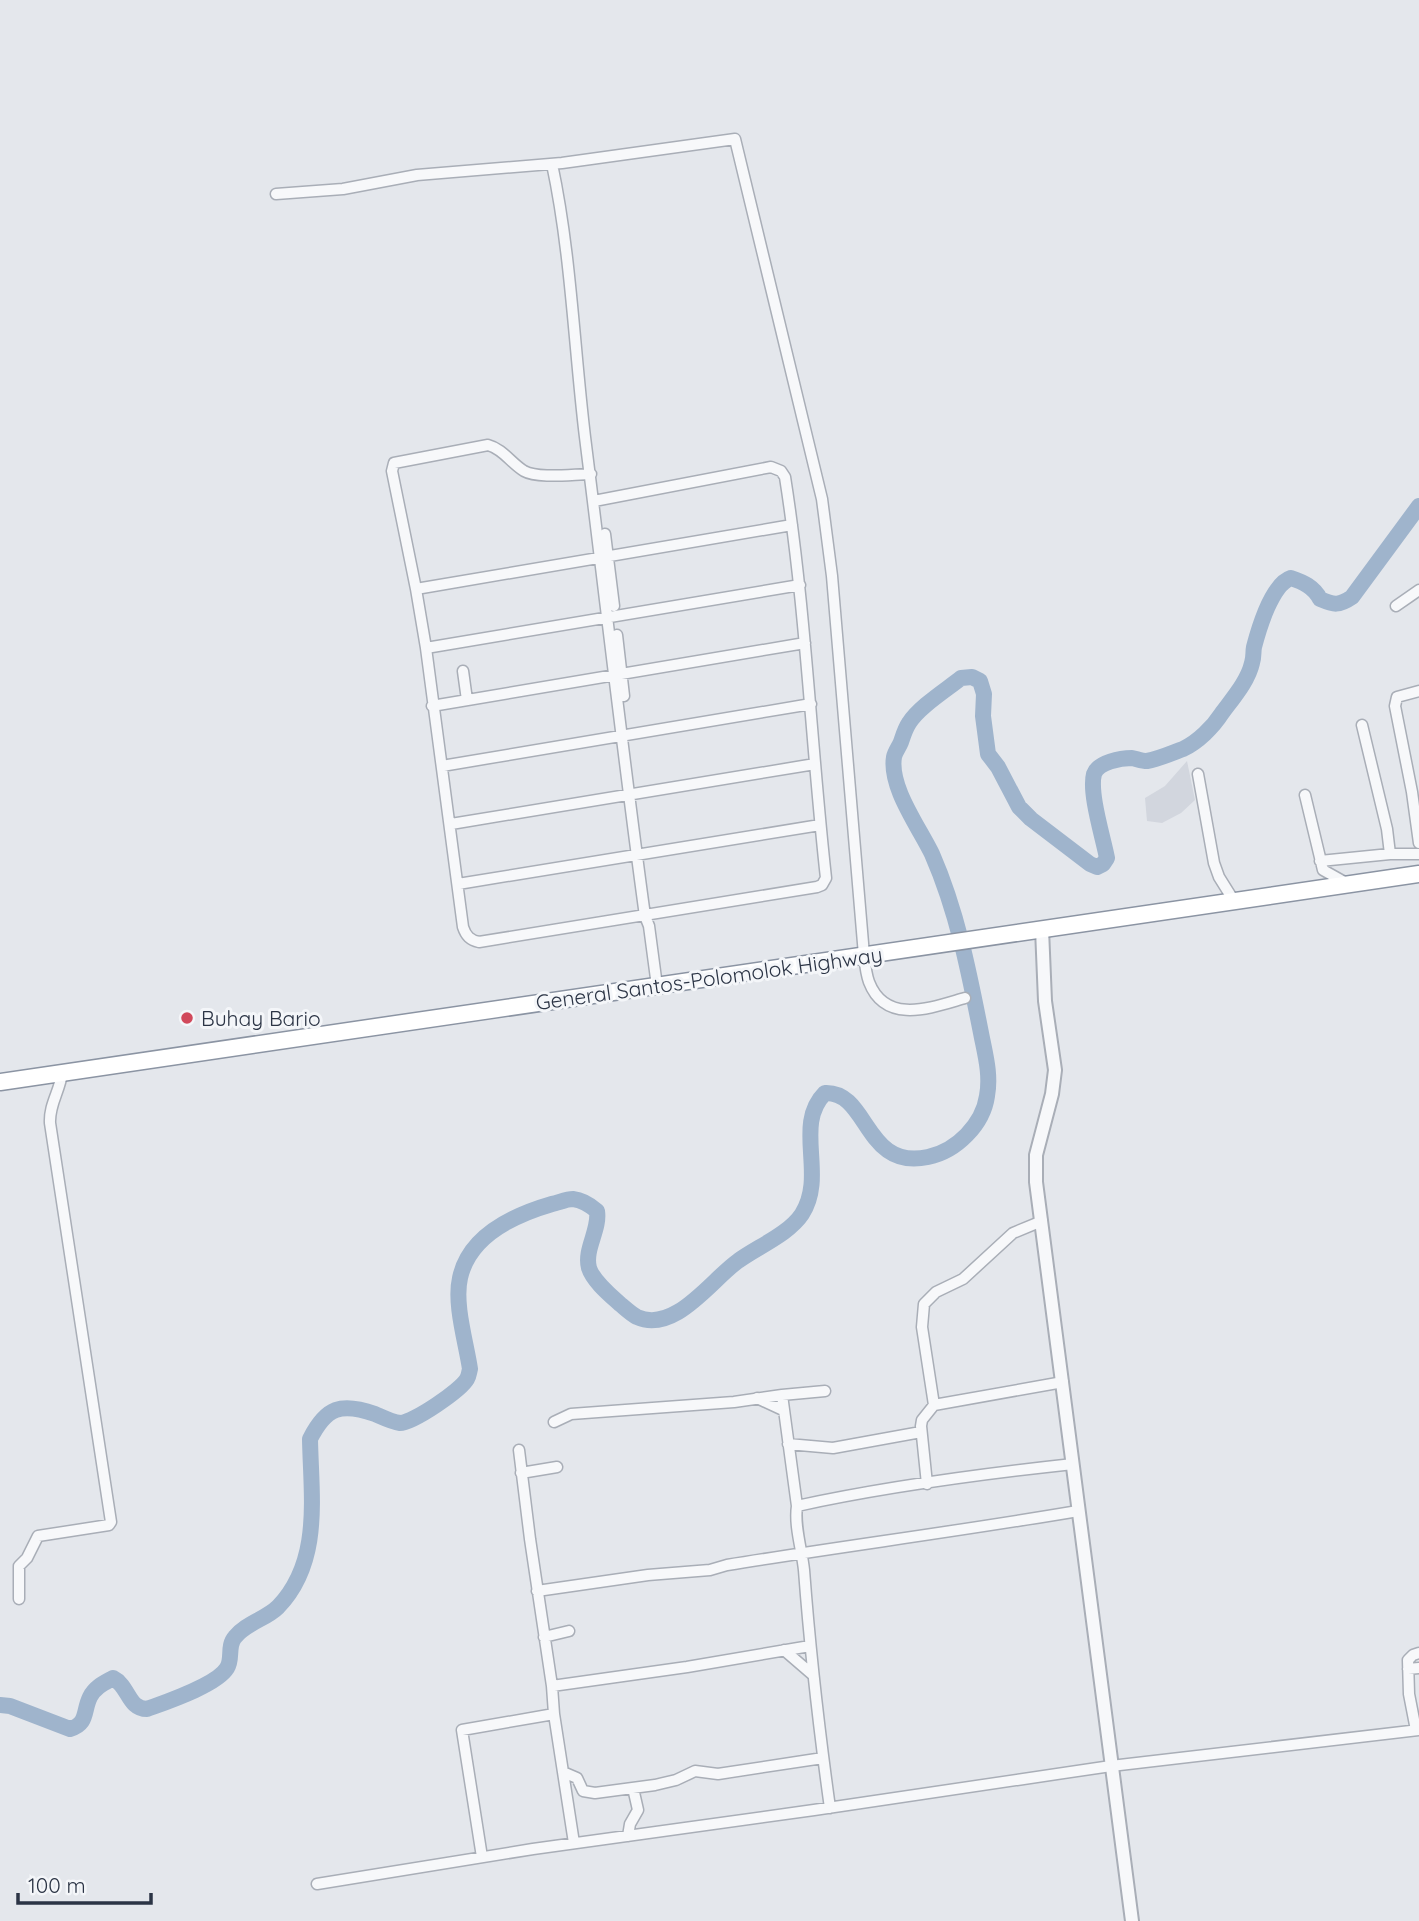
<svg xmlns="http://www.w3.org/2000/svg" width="1419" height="1921" font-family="Quicksand,sans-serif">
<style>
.built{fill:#d2d6de}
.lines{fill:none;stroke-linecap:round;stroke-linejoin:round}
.river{stroke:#9fb4cc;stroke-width:16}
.minor-casing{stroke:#a9aeb7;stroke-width:13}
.tertiary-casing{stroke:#a9aeb7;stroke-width:16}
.trunk-casing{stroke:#8b94a3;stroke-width:19}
.minor{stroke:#f7f8fa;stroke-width:10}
.tertiary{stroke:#f7f8fa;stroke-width:12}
.trunk{stroke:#fff;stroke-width:16}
.poi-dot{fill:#d1495b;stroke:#f4f6f9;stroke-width:2.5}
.labels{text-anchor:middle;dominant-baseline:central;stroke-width:6;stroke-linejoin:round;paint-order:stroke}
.street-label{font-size:21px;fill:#2b3445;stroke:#f4f6f9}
.poi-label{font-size:21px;fill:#2b3445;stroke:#f4f6f9;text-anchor:start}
</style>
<rect width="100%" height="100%" fill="#e4e7ec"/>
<path class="built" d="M1187 761 1195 800 1181 813 1162 823 1147 821 1145 798 1165 786Z"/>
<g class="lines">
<path class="river" d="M0 1705 10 1706 70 1729C88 1724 83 1711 90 1697 95 1687 104 1683 113 1678 129 1686 128 1709 147 1709 166 1702 217 1685 227 1668 233 1659 227 1646 235 1637 246 1623 266 1619 278 1607 322 1561 311 1497 310 1439 326 1407 341 1402 375 1414 382 1417 392 1422 400 1423 413 1423 461 1390 467 1379 469 1376 469 1372 470 1369 466 1342 454 1304 460 1278 469 1236 514 1215 552 1204 558 1203 566 1199 573 1199 582 1200 590 1205 597 1211 600 1230 584 1249 589 1268 593 1281 610 1295 620 1304 625 1308 631 1314 637 1317 675 1334 712 1279 738 1261 757 1247 789 1234 802 1214 827 1175 793 1125 825 1093 869 1091 864 1171 928 1157 957 1151 983 1124 987 1096 991 1074 985 1054 981 1033 969 972 957 911 932 854 919 827 889 787 894 757 895 752 899 747 901 742 903 736 905 729 909 723 919 707 946 690 961 678L972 677 980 681 984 694 983 716 988 754 998 767 1019 807 1031 819 1090 864 1097 867 1103 864 1107 858C1103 837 1089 793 1094 774 1098 762 1121 758 1132 758 1137 759 1142 761 1147 761 1159 759 1172 753 1183 749 1198 742 1213 727 1222 713 1233 698 1248 681 1252 663 1254 657 1253 652 1254 647 1259 628 1272 584 1291 578 1303 582 1314 587 1320 599 1334 605 1339 606 1352 597L1419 506"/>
<defs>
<path id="minor" d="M552 164C571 253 574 346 585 437 605 596 623 756 645 916L649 926 657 986
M276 194 343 189 417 175 562 163 735 139 822 499 832 576 864 955C865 964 866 974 869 982 886 1026 933 1007 965 998
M594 501 771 467 781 471 785 477C806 610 811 744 826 878L822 885 817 887 479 942C470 940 466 936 463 927L426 648 800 585
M605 534 614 606
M416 589 792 525
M1396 606 1419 590
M617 635 624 696
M426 648 416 589 392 471 394 463 488 445C503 449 511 463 524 471 538 479 574 474 591 474
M463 671 467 700
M1419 691 1397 697 1395 706 1412 792 1419 843
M432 706 805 643
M1362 725 1387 829 1390 854
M442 766 811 704
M1198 774 1214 863 1219 877 1234 901
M1305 795 1323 870 1348 884
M451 824 815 764
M1320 861 1390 854H1419
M458 884 820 825
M757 1398 783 1410
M934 1405 922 1327 924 1304 936 1292 963 1279 1013 1233 1042 1221
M554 1422 571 1414 734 1402 782 1395
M788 1444 833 1448 921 1432
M519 1450 530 1539 552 1686
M521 1473 557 1467
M927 1484 921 1426 922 1420 934 1405 1063 1382
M797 1506 782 1395 825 1391
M537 1591 648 1575 710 1570 727 1565C844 1546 961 1531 1078 1511
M19 1599V1566L27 1558 38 1536 109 1525 111 1522 50 1123C49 1104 60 1091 62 1073
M544 1637 569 1631
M784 1650 813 1675
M1408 1669 1419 1668
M554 1714 552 1686 687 1667 810 1646
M1416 1730 1409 1694 1408 1660 1413 1655 1419 1653
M563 1772 577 1778 583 1791 595 1793 655 1785 676 1780 695 1771 718 1774 823 1758
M830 1808C819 1729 810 1650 804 1570 802 1550 794 1526 797 1506 888 1486 981 1474 1073 1464
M628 1836 630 1824 638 1810 633 1788
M482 1857 462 1730 554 1714 574 1843
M317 1884 533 1849 814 1810 1111 1766 1419 1730"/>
<path id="tertiary" d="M1042 929 1045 1001 1055 1070 1052 1094 1036 1155V1182L1132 1921"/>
<path id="trunk" d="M0 1082 1419 874"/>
</defs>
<use href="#minor" class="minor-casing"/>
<use href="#tertiary" class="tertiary-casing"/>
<use href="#trunk" class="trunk-casing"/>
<use href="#minor" class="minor"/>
<use href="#tertiary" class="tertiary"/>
<use href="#trunk" class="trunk"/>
</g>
<circle class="poi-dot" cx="187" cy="1018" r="7"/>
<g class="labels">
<g class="street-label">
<text transform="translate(709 978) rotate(-8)">General Santos-Polomolok Highway</text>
</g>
<g class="poi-label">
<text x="201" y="1018">Buhay Bario</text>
</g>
</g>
<path d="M18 1893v10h133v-10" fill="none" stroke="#2b3445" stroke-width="3.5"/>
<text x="28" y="1893" font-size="21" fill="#2b3445" stroke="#f4f6f9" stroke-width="5" paint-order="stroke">100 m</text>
</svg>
